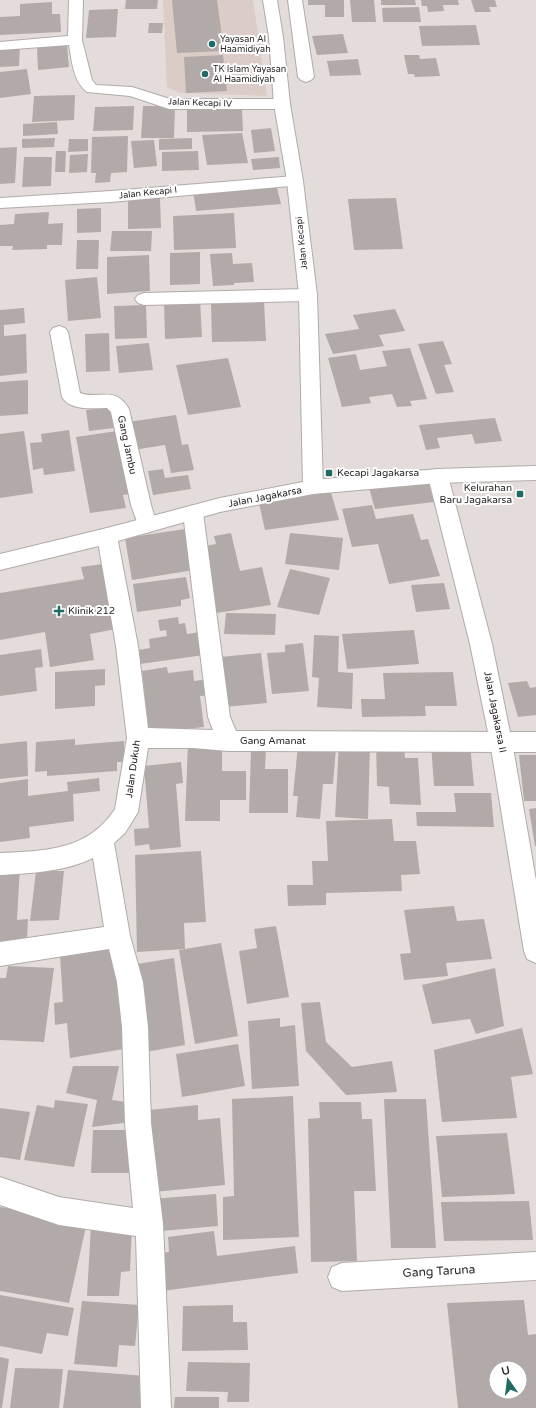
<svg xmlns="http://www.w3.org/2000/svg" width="536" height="1408" font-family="'Varela Round',sans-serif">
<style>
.built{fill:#dcccc7}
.building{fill:#b2aaa8;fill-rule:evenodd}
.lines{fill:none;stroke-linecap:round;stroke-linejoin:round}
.minor-casing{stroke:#b2aaa8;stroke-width:2}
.tertiary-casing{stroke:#b2aaa8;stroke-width:2}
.secondary-casing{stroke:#b2aaa8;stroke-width:2}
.minor{fill:#fff;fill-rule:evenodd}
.tertiary{fill:#fff;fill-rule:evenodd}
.secondary{fill:#fff;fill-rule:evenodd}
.poi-dot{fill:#1f6a64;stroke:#fff;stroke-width:1.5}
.labels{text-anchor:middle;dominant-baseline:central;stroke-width:4;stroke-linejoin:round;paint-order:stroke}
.far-poi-label{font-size:9px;fill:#292626;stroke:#fff;text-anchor:start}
.far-street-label{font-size:9px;fill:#292626;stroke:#fff}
.street-label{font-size:10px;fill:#292626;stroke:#fff}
.poi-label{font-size:10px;fill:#292626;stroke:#fff;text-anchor:start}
.near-street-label{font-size:12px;fill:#292626;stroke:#fff}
</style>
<rect width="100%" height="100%" fill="#e4dcda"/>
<path class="built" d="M163 0H253L267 96 180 93 167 87Z"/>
<path class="building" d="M126 0H158L157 9H125Z
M172 0H217L224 51 177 53Z
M308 0H344V17H325V5H308Z
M350 0H374L376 22H352Z
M381 0H415L416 5H381Z
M421 0H458L459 5H443L444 11 428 12 427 6H422Z
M471 0H495L497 7H489L491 12H475Z
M52 2V14H60L61 32 0 35V17L20 16V4Z
M419 7 421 22H383L382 8Z
M118 9 116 37 86 38 89 10Z
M149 23H163L162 33H148Z
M476 25 480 45 422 46 419 26Z
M343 34 348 53 317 55 312 36Z
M67 45 69 67 38 70 37 47Z
M20 46 19 66 0 67V48Z
M223 55 227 91 186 93 184 57Z
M404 55H419L420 59 436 58 440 76 415 77 414 74H408Z
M358 59 361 75 330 76 327 61Z
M27 69 31 94 0 98V72Z
M75 95 74 120 32 122 34 96Z
M134 106 133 130 93 131 95 107Z
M143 106H175L174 138H141Z
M242 109 243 131 187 132V110Z
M57 122 58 134 23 136V124Z
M271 128 275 151 254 153 251 130Z
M242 133 248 163 207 165 202 135Z
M128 136 127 172 111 173 110 182 95 183 96 173H91L92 137Z
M55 138 54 147 22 148V139Z
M192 138V149L159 150V139Z
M69 139H88V151L68 152Z
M154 140 157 166 134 168 131 141Z
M17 147 15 183 0 184V148Z
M56 151H66L65 172H55Z
M198 151 199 170 162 171V152Z
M88 154 87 172 69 173 70 155Z
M24 157H52L51 186 22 187Z
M279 157 280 168 253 170 251 159Z
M276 184 281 204 196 211 193 191Z
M160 197 161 228 128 229V198Z
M396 198 403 249 354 250 348 199Z
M101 208V232L77 233V209Z
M49 212 48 224 63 223 62 245H47V249L12 250 13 246H0V225L14 224 15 214Z
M234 213 236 248 174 250 173 216Z
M112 231H152L151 251H110Z
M77 240H99L98 269H76Z
M200 252V284L170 285V253Z
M232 253 233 264 252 263 254 282 234 283V285L213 286 210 254Z
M149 255 150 291 107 294V257Z
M97 277 101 318 68 321 65 280Z
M200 300 202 337 165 339 164 301Z
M264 301 266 341 212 342 211 302Z
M146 305 147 338 115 339 114 306Z
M24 308 25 323 4 325V336L26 334 27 373 0 376V310Z
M395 309 405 331 379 335 384 346 333 354 325 334 359 329 353 315Z
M109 333 110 371 86 372 85 334Z
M443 341 452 364 444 365 454 392 436 394 418 344Z
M149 343 153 370 119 373 116 346Z
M410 348 427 399 410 401 412 406 397 407 392 394 369 397 371 403 342 407 328 358 356 354 360 370 387 366 382 351Z
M228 358 241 407 188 415 176 365Z
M28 380V414L0 416V382Z
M113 407 122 427 89 431 86 410Z
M176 415 182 445 188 444 194 470 171 473 165 445 133 450 128 422Z
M495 418 502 441 475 444 472 434 437 438 440 448 426 450 419 425Z
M69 430 75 471 44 475 43 468 33 470 30 443 42 442 41 434Z
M24 431 33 493 0 498V434Z
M117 431 130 494 123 495 126 508 90 513 76 437Z
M163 469 165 478 188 475 191 489 153 495 148 471Z
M428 481 434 502 375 509 369 488Z
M330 489 339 520 265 530 258 499Z
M372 505 376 519 413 514 421 540 428 539 440 576 389 584 378 544 352 547 342 509Z
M192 528 200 569 132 580 125 538Z
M231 533 240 571 262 567 271 605 216 613 200 547 216 544 214 536Z
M290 533 343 538 339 570 285 564Z
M110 563 121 628 90 634 94 660 50 667 45 632 0 640V593L84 579 81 567Z
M290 569 330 578 319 615 277 607Z
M186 577 190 598 181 600V606L137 612 133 584Z
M444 583 450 609 416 612 411 585Z
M226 613 276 614 275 635 224 634Z
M178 617 179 624 185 623 187 634 206 631 211 654 140 664 138 650 150 648 149 639 167 636 166 630 160 631 158 620Z
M414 630 419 664 347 669 342 634Z
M314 635 339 636 338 672 353 673 352 709 317 707 319 678 312 677Z
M303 643 309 691 272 694 267 653 285 652V645Z
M41 649 43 667 35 668 37 691 0 696V655Z
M261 653 267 703 225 707 220 657Z
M167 667 168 673 193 670 194 681 210 679 212 695 200 696 204 727 149 733 142 671Z
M105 669V685L95 686V706L55 709V672Z
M453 672 457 706H425L426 716 362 717 361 699H385L383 673Z
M527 681 530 688 536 687V715L518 717 508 683Z
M75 739V745L124 741V762H117V771L47 776V771L35 772 36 742Z
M27 741 28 776 0 779V744Z
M222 742V771H246V800H220V821H185L188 743Z
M339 742 370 744 368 819 335 817Z
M376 742H404L405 758H418L421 805 390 804 389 787 377 786Z
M431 744H470L474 786H434Z
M298 745 336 748 333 784H323L320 819 296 817 298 796H293Z
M251 750H266L265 769H288V813H249Z
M519 755H536V801H524Z
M181 762 183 783 176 784 181 847 150 850 149 844 135 846 134 829 149 828 144 766Z
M99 778 100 791 73 794 74 821 29 827 30 838 0 842V783L28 779V796L68 791 67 782Z
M454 793H491L494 827 417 826 416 812H456Z
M536 808V846H535L529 809Z
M392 819 394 841H416L420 874 401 875 402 891 326 893V905L288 906 287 885H313L312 861H328L326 821Z
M201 851 206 922 184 923 185 949 137 952 135 855Z
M20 866 17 920 28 919 27 940 0 942V867Z
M36 871H64L59 920 30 921Z
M454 906 457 921 484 919 492 959 446 963 448 976 404 980 400 954 411 953 404 910Z
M276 926 289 997 247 1004 239 951 257 948 254 929Z
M221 943 238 1036 195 1044 179 950Z
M113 948 118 998 129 997 124 1049 70 1058 67 1023 55 1025 54 1003 63 1002 60 955Z
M174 958 185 1045 140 1053 131 965Z
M8 966 54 968 44 1042 0 1040V978H6Z
M495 968 504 1026 476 1034 470 1019 432 1024 422 985Z
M320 1002 326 1042 352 1067 392 1061 397 1092 346 1095 306 1051 301 1003Z
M280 1018V1027L295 1025 299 1086 252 1089 248 1021Z
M522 1028 533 1074 511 1077 517 1118 442 1122 434 1050Z
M238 1044 245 1086 182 1097 176 1054Z
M73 1066H119L112 1100 132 1103 131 1122 92 1127 97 1100 66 1093Z
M293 1096 299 1237 223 1240V1197L234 1196 232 1099Z
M384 1099H426L436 1248H391Z
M55 1100 88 1104 74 1167 24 1160 37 1105 54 1108Z
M319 1102H361L362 1119H372L376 1191H354L357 1261 311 1262 308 1119 320 1118Z
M198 1105V1120L220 1118 225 1185 154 1192 149 1110Z
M0 1108 30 1112 20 1160 0 1157Z
M93 1130H132L130 1173H91Z
M507 1133 515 1194 442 1197 436 1136Z
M216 1194 218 1226 150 1232V1199Z
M529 1201 533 1240 444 1241 441 1202Z
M0 1207 87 1222 69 1303 0 1291Z
M91 1225H132L130 1271 121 1272 119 1296H87Z
M214 1231 217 1256 295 1246 298 1273 162 1291 160 1253 169 1252 168 1237Z
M0 1295 74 1308 68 1336 47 1333 42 1354 0 1346Z
M524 1300 528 1335 536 1334V1408H458L447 1303ZM496 1368H520V1392H496Z
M82 1301 139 1305 135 1346 119 1345 117 1367 74 1364Z
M233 1305V1322H247L248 1350 182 1351 183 1306Z
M0 1357 9 1359 2 1408H0Z
M188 1362 250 1363 249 1402H227L228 1392 186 1391Z
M15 1368 63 1369 59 1408H10Z
M68 1370 146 1376 142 1408H63Z
M175 1397H219V1408H174Z"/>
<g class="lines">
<defs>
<path id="minor" d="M69 0H83L82 40 92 80 96 85 132 87 170 99H282L287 101 290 104 287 107 282 109H169L130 96 87 92C73 81 72 61 69 45L0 50V42L68 36Z
M288 0H302L314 77 311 80 306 82 301 80 298 77Z
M295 176 301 177 303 181 301 185 111 202 0 208V198L111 191Z
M308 289 314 291 317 295 314 299 308 301 144 305 138 303 135 299 138 295 144 293Z
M59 326 65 328 68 332 80 393C99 400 115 385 129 409L151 505 157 525 154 530 147 533 140 530 131 505 111 412 107 408C92 408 70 411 62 397L50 332 53 328Z
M193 505 200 508 203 513 230 717 236 731 536 732V752L228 751 193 748H148L138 812 125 833 114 843 130 936 143 982 148 1027 151 1123 163 1224 171 1408H141L136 1236 59 1225 0 1205V1177L59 1197 133 1208 125 1123 122 1027 117 982 109 949 0 966V942L104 927 93 858C64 872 32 873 0 875V853C44 851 88 851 115 809L127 738 116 646 97 536 100 531 107 528 114 531 117 536 138 646 148 728 213 730 208 717 183 513 186 508Z
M536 1252V1280L342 1291 332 1287 328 1277 332 1267 342 1263Z"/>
<path id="tertiary" d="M263 0H277L283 37 290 104 303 181 317 295 323 487 320 492 313 494 306 492 303 487 299 295 287 181 274 104 269 37Z
M438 469 445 471 448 476 492 644 512 742 536 880V963L527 959 524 951 490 742 470 644 428 476 431 471Z"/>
<path id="secondary" d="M536 466V480L438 483 313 494 220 512 107 544 0 570V554L107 528 220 498 313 480 438 469Z"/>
</defs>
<use href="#minor" class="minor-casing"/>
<use href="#tertiary" class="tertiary-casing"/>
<use href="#secondary" class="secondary-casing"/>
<use href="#minor" class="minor"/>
<use href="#tertiary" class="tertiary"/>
<use href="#secondary" class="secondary"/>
</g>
<g class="poi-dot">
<circle cx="212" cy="44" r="4"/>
<circle cx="205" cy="74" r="4"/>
<rect x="325" y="469" width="8" height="8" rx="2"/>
<rect x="516" y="490" width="8" height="8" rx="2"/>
<path d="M57 605h4v4h4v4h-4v4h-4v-4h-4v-4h4z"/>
</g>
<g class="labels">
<g class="far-poi-label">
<text x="220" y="39">Yayasan Al<tspan x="220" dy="10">Haamidiyah</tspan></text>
<text x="213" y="69">TK Islam Yayasan<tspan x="213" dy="10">Al Haamidiyah</tspan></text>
</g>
<g class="far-street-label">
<text transform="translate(200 103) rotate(2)">Jalan Kecapi IV</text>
<text transform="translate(148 193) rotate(-6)">Jalan Kecapi I</text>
<text transform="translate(302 243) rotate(-96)">Jalan Kecapi</text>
</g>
<g class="street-label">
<text transform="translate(127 445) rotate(78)">Gang Jambu</text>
<text transform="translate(265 497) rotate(-11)">Jalan Jagakarsa</text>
<text transform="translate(495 712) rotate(79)">Jalan Jagakarsa II</text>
<text x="273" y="741">Gang Amanat</text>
<text transform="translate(133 769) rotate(-82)">Jalan Dukuh</text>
</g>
<g class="poi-label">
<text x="337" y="473">Kecapi Jagakarsa</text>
<text x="512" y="488" text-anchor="end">Kelurahan<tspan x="512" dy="12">Baru Jagakarsa</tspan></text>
<text x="68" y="611">Klinik 212</text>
</g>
<g class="near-street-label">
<text transform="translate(439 1271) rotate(-3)">Gang Taruna</text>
</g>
</g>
<g transform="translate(508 1380) rotate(346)"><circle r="19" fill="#ffffff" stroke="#a9a8a8"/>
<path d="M0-3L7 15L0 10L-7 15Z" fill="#1f6a64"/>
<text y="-6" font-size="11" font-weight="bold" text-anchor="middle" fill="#292626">U</text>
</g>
</svg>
